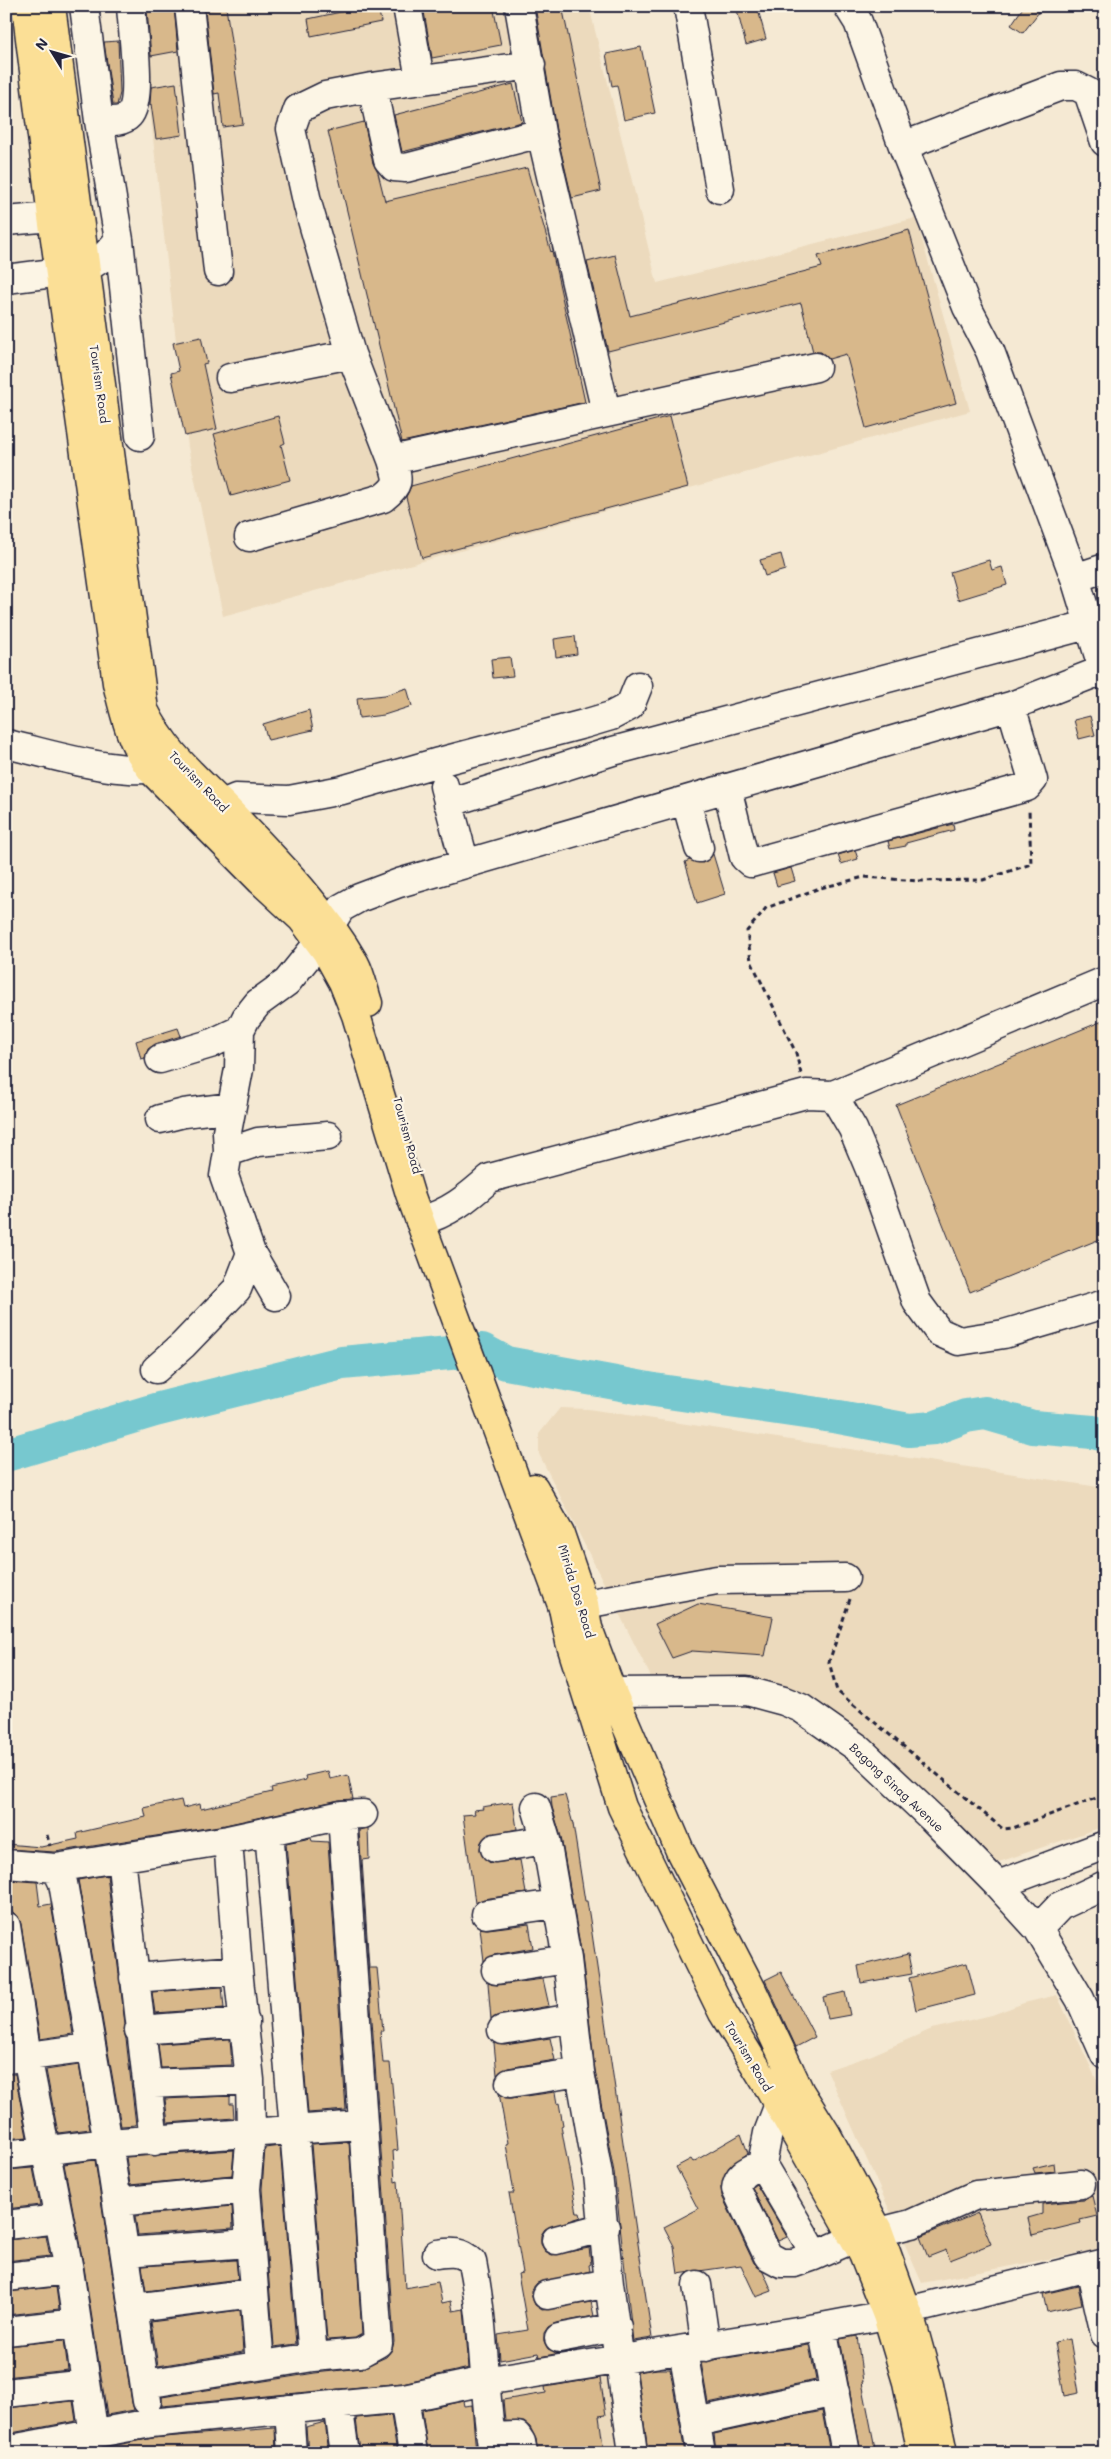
<svg xmlns="http://www.w3.org/2000/svg" width="1111" height="2459" font-family="Mali,sans-serif">
<style>
.built{fill:#ecdabd}
.lines{fill:none;stroke-linecap:round;stroke-linejoin:round}
.river{stroke:#77c8cf;stroke-width:34}
.building{fill:#d8b88b;stroke:#22223b}
.minor-casing{stroke:#22223b;stroke-width:31}
.major-casing{stroke:#22223b;stroke-width:31}
.path{stroke:#22223b;stroke-width:3;stroke-dasharray:5 4;stroke-linecap:butt}
.minor{stroke:#fcf5e5;stroke-width:28}
.major{stroke:#fbdf96;stroke-width:28}
.labels{text-anchor:middle;dominant-baseline:central;stroke-width:4.5;stroke-linejoin:round;paint-order:stroke}
.street-label{font-size:12px;fill:#22223b;stroke:#fcf5e5}
</style>
<rect width="100%" height="100%" fill="#f5e9d3"/>
<filter id="ink" filterUnits="userSpaceOnUse"><feTurbulence type="fractalNoise" baseFrequency=".02" numOctaves="2"/><feDisplacementMap in="SourceGraphic" scale="10" xChannelSelector="R" yChannelSelector="G"/><feConvolveMatrix kernelMatrix="1 2 1 2 8 2 1 2 1" color-interpolation-filters="sRGB"/></filter>
<g filter="url(#ink)">
<path class="built" d="M138 6H589L657 283 916 218 970 411 223 616 188 447Z
M560 1408 588 1409 1105 1488V1826L990 1865 813 1708 654 1683 539 1454V1434Z
M1057 1995 1105 2098V2248L922 2283 827 2070 872 2055 932 2029 992 2015 1024 2003Z
M611 2375 622 2453H491L482 2396Z"/>
<g class="lines">
<path class="river" d="M6 1455 155 1410 342 1363 482 1350 506 1363 654 1390 839 1417 909 1430 934 1428 966 1416 985 1413 1033 1427 1093 1432 1105 1435"/>
</g>
<path class="building" d="M174 6 178 51 151 56 147 10Z
M369 6H378L381 22 311 36 308 19Z
M423 6H493L501 45 432 58Z
M535 6H562L601 191 572 198 556 130Z
M736 6H757L766 39 746 45Z
M1024 6H1031L1039 12 1023 33 1011 25Z
M226 7 243 124 223 127 219 93 214 94 205 10Z
M118 41 120 93 117 105H113L104 42Z
M641 47 655 113 624 120 617 85 612 86 606 54Z
M176 83 182 135 156 139 151 104 150 105 151 87Z
M513 84 522 122 402 152 394 115Z
M364 122 373 163 378 173 385 201 527 168 551 252 552 251 585 402 402 442 328 131Z
M909 230 956 403 866 428 846 354 829 359 821 352H813L801 303 608 351 587 262 615 255 630 316 822 267 818 256Z
M201 337 207 363 203 364 217 429 185 436 171 373 179 371 173 343Z
M278 416 285 443 281 445 290 480 231 496 214 434Z
M670 416 688 487 422 558 406 497 411 486Z
M781 554 785 570 765 576 760 560Z
M989 560 992 570 1002 567 1007 585 958 600 950 572Z
M575 636 577 654 556 657 554 639Z
M510 657 513 676 493 678 491 659Z
M407 688 412 706 384 715 359 718 357 698 385 695Z
M309 710 313 730 268 740 263 724Z
M1090 716 1095 735 1079 739 1074 720Z
M953 824 954 830 906 843V846L890 849 888 841Z
M855 850 858 859 841 864 838 855Z
M713 854 725 894 697 903 685 862 690 860 703 863Z
M791 868 795 881 777 886 773 873Z
M1105 1020V1237L970 1292 896 1105Z
M178 1028 181 1036 155 1044 148 1049 145 1058 141 1059 136 1041Z
M698 1604 773 1617 765 1656 692 1651 672 1658 655 1624Z
M328 1771 330 1779 348 1775 353 1799 339 1800 225 1825 55 1852 6 1849V1844L41 1847 78 1839 77 1833 146 1817 144 1808 181 1800 183 1808 200 1804 201 1809 272 1792 271 1788 306 1780 305 1776Z
M565 1795 573 1824 585 1901H587L590 1920 652 2338 633 2341 614 2172 595 2070 582 1956 561 1837 552 1807 551 1797Z
M513 1802 517 1829 486 1836 481 1842 480 1850 483 1857 490 1863 520 1860 526 1893 484 1899 475 1903 463 1815 475 1814 474 1810 483 1809 482 1807Z
M368 1828 369 1859 362 1860 369 1968H377L383 2031H380L383 2063H390L398 2150 393 2151 395 2182 398 2181 405 2288 438 2282 442 2303 451 2301 453 2311 464 2309 469 2368 402 2383 162 2406V2397L315 2373 362 2368 386 2357 392 2350 394 2342 359 1830Z
M311 1838 312 1841 328 1842 346 2110 308 2113 286 1843Z
M107 1875 125 2024 124 2032 126 2039 136 2125 121 2126 78 1880Z
M6 1880 37 1882 40 1906 51 1904 73 2034 40 2039 21 1924 18 1916 11 1911Z
M529 1924 533 1948 494 1955 484 1961 480 1928 488 1929Z
M908 1954 912 1974 861 1983 858 1966Z
M967 1963 975 1995 916 2010 909 1978Z
M781 1972 815 2037 796 2047 765 1980Z
M543 1979 549 2006 499 2015 491 2020 488 1983 498 1985Z
M222 1987 224 2008 155 2013 152 1992Z
M845 1992 850 2015 828 2019 823 1997Z
M550 2038 555 2060 508 2068 497 2075 494 2043 505 2045Z
M230 2039 232 2065 161 2068 158 2044Z
M79 2065 90 2129 58 2133 46 2070Z
M6 2074H15L27 2137 6 2139Z
M555 2092 557 2104 559 2103 563 2125 561 2126 577 2213H580L581 2217 545 2229 541 2235V2244L545 2251 552 2255 589 2248 591 2264 589 2265 590 2271 537 2283 532 2289V2297L535 2305 542 2310 591 2302 594 2316 556 2323 548 2327 544 2333V2341L548 2349 560 2353 539 2357 538 2353 500 2360 498 2335 528 2330 518 2274 523 2273 509 2193H514L506 2144 508 2143 499 2093 505 2098H512Z
M230 2096V2104H233L234 2118 168 2123 165 2099Z
M741 2134 748 2153 729 2167 721 2187 722 2196 754 2263 763 2271 772 2291 756 2297 741 2265 678 2274 674 2246 664 2227 698 2209 676 2167 691 2159 693 2162Z
M349 2142 362 2334 355 2338 327 2340 311 2144Z
M280 2146 296 2344 274 2347 262 2189 265 2148Z
M234 2150 232 2175 130 2185 126 2157Z
M95 2160 132 2403 134 2410 107 2415 84 2267 64 2164Z
M1054 2163 1055 2171 1035 2173 1033 2168Z
M33 2168 40 2205 6 2209V2170Z
M756 2184 787 2237 778 2241 752 2187Z
M1092 2196 1097 2216 1080 2220 1081 2223 1032 2235 1028 2218 1042 2214V2204L1083 2200Z
M232 2206 233 2228 138 2235 135 2216Z
M978 2213 991 2244 950 2260 946 2250 928 2257 920 2237Z
M46 2236 50 2256 6 2261V2240Z
M236 2260 238 2279 146 2291 142 2266Z
M1078 2286 1082 2304 1047 2312 1043 2294Z
M56 2287 59 2309 6 2315V2292Z
M240 2310 243 2352 158 2366 151 2322Z
M857 2336 863 2382H862L876 2453H861L840 2339Z
M1070 2339 1079 2393 1064 2396 1055 2342Z
M64 2340 68 2370 6 2377V2346Z
M809 2345 816 2380 708 2403 701 2362Z
M657 2369H670L685 2453 648 2452 637 2372Z
M600 2378 606 2415 599 2416 604 2453H538L536 2439 530 2427 524 2422 505 2421 503 2400 546 2393 545 2387Z
M73 2401 76 2421 6 2434V2408Z
M463 2401 464 2406 472 2405 476 2453H428L422 2410Z
M822 2411 830 2453H716L714 2434Z
M391 2415 397 2453H360L356 2418Z
M325 2422 329 2453H308L306 2427Z
M275 2428 276 2453H77L153 2438Z"/>
<g class="lines">
<defs>
<path id="minor" d="M84 6 99 121 119 240
M189 6 218 271
M407 6 420 79
M519 6 541 133 606 412
M688 6 720 189
M848 6 858 22 903 146 967 307 990 351 1075 578 1105 676
M531 65 372 87 325 96 298 109 291 129 308 206 351 354 392 460 816 367
M372 87 388 160 394 167 406 168 541 133
M99 121C109 121 122 123 129 115 143 101 132 27 131 6
M903 146 1061 86H1076L1088 92 1105 142
M6 221 52 217
M6 279 85 269 105 256 119 240 140 436
M230 378 351 354
M249 537 383 498C401 484 398 480 392 460
M1075 578 1105 568
M6 744C56 755 122 778 171 766
M444 786 465 864
M727 788 744 857 751 863 1027 787 1033 780 1011 706
M686 801 699 848
M448 803 613 751 1091 624
M222 804 236 798 289 800 342 790 439 762 584 724 611 716 630 706 638 686
M160 1059 210 1044 240 1030
M833 1095 1105 981
M160 1119 184 1113 231 1107
M228 1152 227 1132 239 1069 240 1030 246 1018 258 1003 287 982 320 941 341 908 359 898 399 883 1011 706 1103 670
M420 1221C448 1214 469 1197 490 1178L806 1094 833 1095 853 1129 871 1172 917 1302 939 1332 959 1341 1004 1334 1105 1304
M251 1253 276 1296
M156 1369 183 1345 237 1289 251 1253 224 1176 228 1152 258 1142 328 1136
M563 1608 717 1580 845 1578
M591 1697 612 1692 747 1691 784 1701 801 1708 858 1748 932 1818 998 1885 1038 1929 1080 1999 1105 2055
M536 1807 546 1840 567 1959 580 2072 598 2174 609 2283 633 2453
M269 1831 313 2357
M228 1840 238 1970 250 2080 251 2133 246 2189 260 2365
M495 1848 546 1840
M121 1858 154 2141
M6 1864 56 1868 228 1840 342 1815 363 1814
M56 1868 63 1883 108 2143 147 2401
M998 1885 1105 1845
M486 1914 556 1904
M6 1926 27 2056 69 2270 94 2435
M1038 1929 1060 1906 1105 1885
M496 1970 567 1959
M134 1978 238 1970
M139 2030 245 2022
M502 2030 573 2018
M6 2059 90 2048
M510 2083 580 2072
M147 2084 250 2080
M797 2094 778 2107 768 2133 762 2164 808 2242 814 2256 855 2238 911 2224 976 2195 1081 2184
M6 2155 108 2143 362 2125
M762 2164C749 2170 737 2174 736 2189L768 2256 781 2263H794L814 2256
M117 2202 246 2189
M6 2225 59 2219
M556 2240 605 2227
M126 2252 249 2243
M437 2254C452 2252 461 2251 472 2262 485 2325 483 2389 493 2453
M1090 2267 1105 2334
M6 2277 69 2270
M697 2285 706 2347
M547 2295 609 2283
M134 2308 253 2293
M822 2327 846 2453
M6 2331 77 2323
M559 2338 617 2327
M683 2351 701 2453
M145 2384 313 2357 360 2353 378 2343 342 1815
M6 2393 86 2384
M404 2398 413 2453
M338 2404 345 2453
M289 2409 292 2453
M696 2422 835 2392
M491 2437 517 2436 521 2442 523 2453
M6 2450 151 2423 404 2398 485 2381 822 2327 907 2311 1105 2263"/>
<path id="major" d="M26 6 52 217 117 683C125 716 131 744 152 771L261 881 302 919 326 951 343 982 356 1015 410 1194 563 1608 570 1642 622 1807 723 2013 771 2091 863 2254 887 2315 907 2382 922 2453
M51 6 144 710C164 751 192 774 224 806 271 855 321 904 355 964 361 975 364 991 368 1003
M534 1488 560 1534 584 1604 588 1628 612 1692 681 1853 752 1990 800 2092 827 2135 878 2230 913 2327 929 2385 943 2453"/>
</defs>
<use href="#minor" class="minor-casing"/>
<use href="#major" class="major-casing"/>
<path class="path" d="M801 1074 796 1053 751 961 747 931 766 908 817 889 864 877 919 881 983 880 1031 864 1029 810
M850 1599 829 1662 837 1691 998 1825 1003 1829 1013 1828 1105 1795
M47 1835 50 1846"/>
<use href="#minor" class="minor"/>
<use href="#major" class="major"/>
</g>
</g>
<g class="labels">
<g class="street-label">
<text transform="translate(100 384) rotate(82)">Tourism Road</text>
<text transform="translate(199 781) rotate(46)">Tourism Road</text>
<text transform="translate(408 1135) rotate(75)">Tourism Road</text>
<text transform="translate(577 1591) rotate(73)">Mirida Dos Road</text>
<text transform="translate(897 1787) rotate(43)">Bagong Sinag Avenue</text>
<text transform="translate(749 2056) rotate(59)">Tourism Road</text>
</g>
</g>
<rect width="1111" height="2459" fill="none" stroke="#fcf5e5" stroke-width="25"/>
<rect x="12" y="12" width="1086" height="2434" fill="none" stroke="#22223b" stroke-width="2" filter="url(#ink)"/>
<g transform="translate(52 52) rotate(307)" stroke="#fcf5e5" stroke-width="4" paint-order="stroke">
<path d="M0-4L9 19L0 12L-9 19Z" fill="#22223b"/>
<text y="-8" font-size="14" font-weight="bold" text-anchor="middle" fill="#22223b">N</text>
</g>
</svg>
